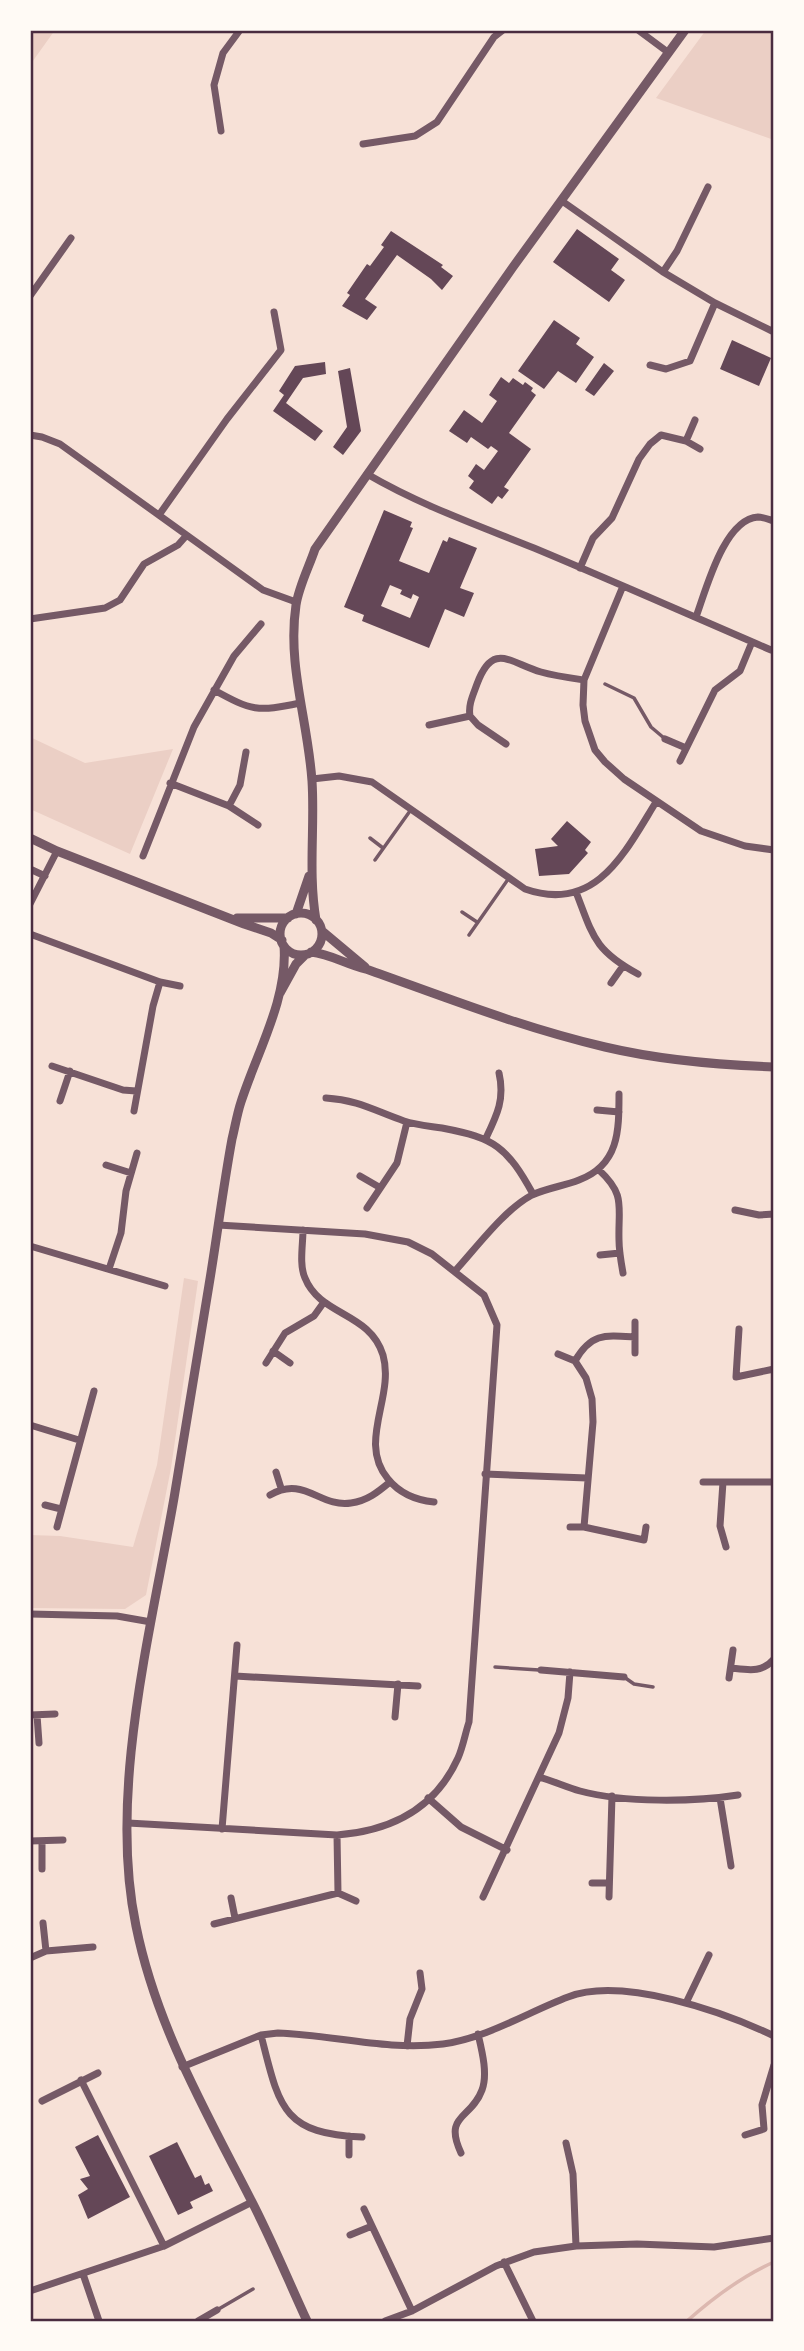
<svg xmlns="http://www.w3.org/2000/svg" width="804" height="2351" font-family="'Golos Text',sans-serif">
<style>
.green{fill:#ebcfc5}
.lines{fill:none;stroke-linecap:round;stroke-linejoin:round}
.stream{stroke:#dcb8b0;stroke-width:3.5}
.building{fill:#644757;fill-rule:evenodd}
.service{stroke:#755966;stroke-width:3.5}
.minor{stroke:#755966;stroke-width:7}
.tertiary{stroke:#755966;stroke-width:9}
.neatline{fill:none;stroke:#4a2c40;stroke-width:2.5}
</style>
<rect width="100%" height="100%" fill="#f7e1d7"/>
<path class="green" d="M30 30H55L30 65Z
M706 30H774V140L656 98Z
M30 737 85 763 173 749 130 854 30 809Z
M184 1278 198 1281 171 1468 146 1595 125 1609 30 1608V1535L60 1536 133 1547 157 1465Z"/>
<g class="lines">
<path class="stream" d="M687 2321C713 2298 742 2276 774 2262"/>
</g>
<path class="building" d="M577 229 619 259 611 270 625 280 609 302 553 262Z
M391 231 443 265 441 267 453 276 442 290 431 279 397 255 365 299 377 307 367 320 342 306 350 295 347 293 367 264 370 266 384 247 381 245Z
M554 320 580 338 576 344 594 357 576 383 558 371 544 389 518 371Z
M732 340 771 358 759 386 720 369Z
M325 362 326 374 303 378 286 403 323 431 315 441 273 411 284 395 279 391 295 366Z
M604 363 614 371 594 396 585 390Z
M350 368 361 431 343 455 333 447 347 427 338 371Z
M501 377 509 383 513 378 523 385 525 382 533 388 531 391 536 395 509 433 531 449 504 487 509 490 502 499 498 496 492 504 469 488 474 481 468 476 476 464 484 470 498 451 491 446 488 449 471 437 467 443 449 431 464 410 482 423 497 401 489 395Z
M384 510 412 522 410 527 413 528 399 561 429 573 443 540 447 542 449 537 477 548 460 588 474 593 464 617 445 609 429 648 362 621 364 615 344 607ZM390 585 402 590 400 594 411 599 413 594 419 597 410 618 381 606Z
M567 821 591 842 585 850 588 853 569 874 539 876 535 849 558 846 551 839Z
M98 2135 130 2197 88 2219 78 2195 88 2189 80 2179 90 2176 75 2147Z
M177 2142 195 2178 201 2175 205 2185 209 2183 213 2191 190 2202 193 2208 178 2215 149 2156Z"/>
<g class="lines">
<path class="service" d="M605 684 634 698 651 727 664 738
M370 838 383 848
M375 860 410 811
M462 912 477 922
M469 935 509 878
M495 1667 539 1670
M624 1677 634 1684 653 1687
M217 2310 253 2289"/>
<path class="minor" d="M638 30 669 53
M221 131 214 85 223 53 240 30
M363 144 415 136 437 122 494 37 503 30
M562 201 663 272 715 303 774 332
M663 272 677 251 708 187
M30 296 71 238
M650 365 666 369 690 361 715 303
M30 435 42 437 60 444 263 590 296 602
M686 441 695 420
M367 474C420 505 477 525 534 548 613 581 692 616 771 650
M159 515 227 419 281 350 274 312
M580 568 593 538 612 518 639 459 650 444 661 435 686 441 700 449
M623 586 584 680 583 705 585 721 595 750 605 762 624 779 701 831 745 846 774 850
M696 617C706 590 724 519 758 517 763 517 770 520 774 521
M30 619 105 608 120 600 144 564 178 545 186 536
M214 690C252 711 257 712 300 703
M429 725 470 716
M665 739 686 748
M506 744 478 725 470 716C468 705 473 695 477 684 493 641 510 663 541 672 555 676 570 678 584 680
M680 761 715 690 740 671 752 642
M312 779 339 776 372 782 525 889C596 914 625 852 656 802
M170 783 229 806 258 825
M229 806 240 785 246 752
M143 856 194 727 234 656 261 624
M30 869 45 876
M576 892C593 936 594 950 638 974
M30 904 57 851
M30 934 160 982 180 986
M611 983 623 966
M52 1066 123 1090 136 1091
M326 1098C358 1100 375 1111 404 1121 416 1125 429 1126 442 1128 495 1138 507 1147 533 1194
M60 1101 70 1071
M597 1110 619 1112
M134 1111 153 1006 160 982
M486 1138C497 1115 505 1099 499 1073
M106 1165 131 1173
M599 1170C626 1195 618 1206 619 1240 619 1251 621 1262 623 1273
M360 1176 379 1187
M367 1208 397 1163 407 1122
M735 1210 759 1215 774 1214
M303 1230C303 1244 299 1265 305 1278 320 1316 370 1312 383 1355 395 1397 357 1442 388 1479 400 1494 415 1500 434 1502
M30 1246 165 1286
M600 1255 620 1253
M109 1269 121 1233 126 1191 137 1153
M455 1271C477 1247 504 1210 532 1195 547 1188 564 1186 579 1180 619 1165 619 1131 619 1094
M739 1329 736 1377 774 1369
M273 1351 290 1363
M635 1353V1322
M558 1354 575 1361 586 1378 592 1399 593 1422 584 1527
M575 1361C591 1333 605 1335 634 1337
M266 1363 285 1333 314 1316 324 1302
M30 1425 79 1440
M276 1472 281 1488
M485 1474 587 1478
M703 1482H774
M723 1482 720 1526 726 1547
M270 1495C304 1475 320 1508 351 1503 367 1501 378 1492 390 1482
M45 1505 61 1509
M57 1527 94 1391
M570 1527H584L644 1540 646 1527
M30 1614 117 1616 151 1622
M731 1668C749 1670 762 1673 774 1659
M541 1670 624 1677
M235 1676 418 1686
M729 1678 733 1650
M30 1715 55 1714
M37 1715 39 1743
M395 1717 398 1684
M539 1777C553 1781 566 1787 580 1791 625 1803 693 1802 738 1795
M428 1798 461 1827 507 1850
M720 1798 731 1866
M128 1823 337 1835C390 1831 435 1809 458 1758 463 1747 465 1734 469 1722L497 1325 484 1295 432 1254 408 1242 365 1234 218 1225
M222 1829 237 1645
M337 1835 338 1893
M30 1841 63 1840
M42 1841V1869
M592 1883H609
M483 1897 559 1733 568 1698 570 1672
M609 1897 612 1796
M231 1898 235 1918
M43 1923 46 1951
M214 1924 338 1893 356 1901
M30 1958 46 1951 93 1947
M686 2003 709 1955
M261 2035C279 2105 281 2134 362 2137
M407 2046 410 2019 422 1989 420 1973
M182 2067 261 2035 278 2033C334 2035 387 2051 443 2044 487 2038 528 2012 568 1997 622 1976 724 2012 774 2036
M81 2080 164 2246
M42 2101 98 2073
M745 2135 764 2129 762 2105 774 2065
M566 2143 573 2174 576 2246
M461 2153C443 2114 471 2120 482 2090 488 2074 482 2051 478 2034
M349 2155V2136
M364 2209 412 2311
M350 2235 372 2226
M504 2262 533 2321
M83 2274 99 2321
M30 2291 164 2246 252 2202
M198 2321 217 2310
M385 2321 412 2311 496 2266 534 2252 576 2246 637 2244 714 2247 774 2238"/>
<path class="tertiary" d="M30 838 57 851 244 924 271 933 282 940
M280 934a21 21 0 1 1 42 0a21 21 0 1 1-42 0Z
M296 914 309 876
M237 918H288
M316 920C308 873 315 827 312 781 308 721 287 665 296 605 299 586 309 567 315 549L513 267 685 30
M322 931 365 967
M284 946C288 999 257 1052 241 1102 237 1114 235 1127 232 1139 223 1188 217 1237 209 1285 198 1356 186 1427 174 1498 151 1631 108 1793 136 1926 156 2025 205 2110 250 2198 271 2238 288 2280 307 2321
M311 952C331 954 347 965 366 969 445 997 523 1028 605 1047 660 1060 718 1065 774 1067
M280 993 296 964 305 955"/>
</g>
<rect width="804" height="2351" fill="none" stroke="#fffaf5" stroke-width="63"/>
<rect x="32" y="32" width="740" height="2288" class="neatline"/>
</svg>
